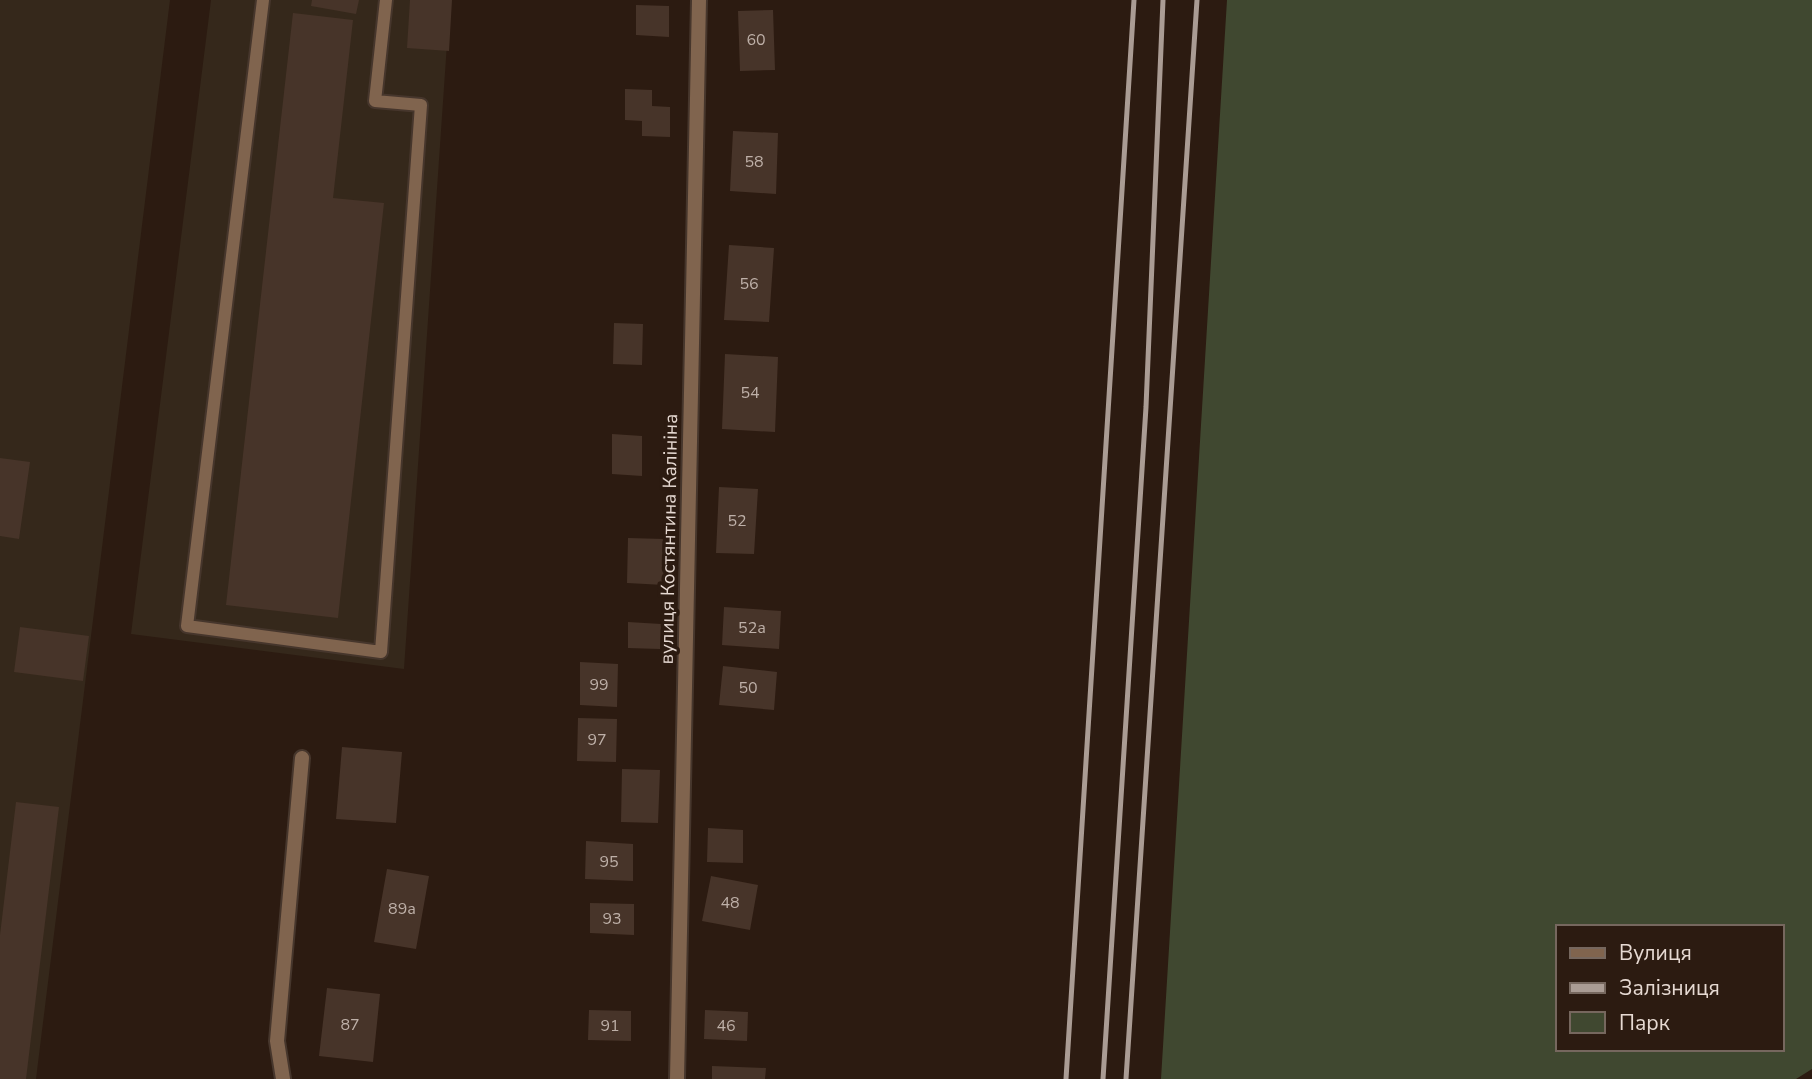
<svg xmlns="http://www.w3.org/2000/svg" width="1812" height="1079" font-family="'Nunito Sans',sans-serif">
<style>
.industrial{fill:#35281b}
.green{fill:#404830;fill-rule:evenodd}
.building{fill:#473429}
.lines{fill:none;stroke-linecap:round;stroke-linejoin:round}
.service-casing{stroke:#46362c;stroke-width:16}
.minor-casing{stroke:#46362c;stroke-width:18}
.service{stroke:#80644e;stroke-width:12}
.minor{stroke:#80644e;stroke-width:14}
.rail{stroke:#aa9c94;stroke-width:5}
.labels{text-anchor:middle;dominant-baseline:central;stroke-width:7;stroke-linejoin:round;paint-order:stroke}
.number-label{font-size:16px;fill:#beb0a8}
.street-label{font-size:19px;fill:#e6d9d2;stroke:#2c1b11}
</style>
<rect width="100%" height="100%" fill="#2c1b11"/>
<path class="industrial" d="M0 0H170L36 1079H0Z
M211 0H450L404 669 131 634Z"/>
<path class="green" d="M1227 0H1812V1069L1796 1079H1161ZM1558 927H1782V1049H1558Z"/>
<path class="building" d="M312 0H359L356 14 311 6Z
M410 0H452L449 51 407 48Z
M636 5 669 6V37L636 35Z
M773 10 775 70 740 71 738 11Z
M293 13 353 20 333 198 384 203 338 618 226 605Z
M625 89 652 90V106L670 107V137L642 136V121L625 120Z
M733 131 778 133 776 194 730 191Z
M729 245 774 248 769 322 724 320Z
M614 323 643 324 642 365 613 364Z
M725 354 778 357 775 432 722 429Z
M612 434 642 436V476L612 474Z
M0 458 30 462 19 539 0 536Z
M719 487 758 489 754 554 716 553Z
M628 538 664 539V585L627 583Z
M724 607 781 611 779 649 722 645Z
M628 622 661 624 660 649 628 648Z
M20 627 89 636 83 681 14 672Z
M580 662 618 664 617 707 580 705Z
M723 666 777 672 774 710 719 705Z
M578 718 617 719 616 762 577 761Z
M342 747 402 752 396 823 336 819Z
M622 769 660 770 658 823 621 822Z
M16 802 59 807 26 1079H0V935Z
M708 828 743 830V863L707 862Z
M586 841 633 844V881L585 879Z
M387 869 429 876 416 949 374 942Z
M711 876 758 885 750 930 702 921Z
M590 903 634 904V935L590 933Z
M327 988 380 994 373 1062 319 1056Z
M589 1010 631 1011V1041L588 1040Z
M705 1010 748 1012 747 1041 704 1039Z
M712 1066 766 1068 765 1079H712Z"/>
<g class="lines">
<defs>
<path id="service" d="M263 0 187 626 381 652 421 105 375 101 386 0"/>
<path id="minor" d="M283 1079 277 1041 302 758
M677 1079 699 0"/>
</defs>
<use href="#service" class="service-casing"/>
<use href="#minor" class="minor-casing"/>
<use href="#service" class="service"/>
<use href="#minor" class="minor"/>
<path class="rail" d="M1066 1079 1134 0
M1103 1079 1146 407 1163 0
M1126 1079 1197 0"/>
</g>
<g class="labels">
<g class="number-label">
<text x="756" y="40">60</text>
<text x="754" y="162">58</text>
<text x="749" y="284">56</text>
<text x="750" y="393">54</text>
<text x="737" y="521">52</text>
<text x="752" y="628">52а</text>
<text x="599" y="685">99</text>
<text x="748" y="688">50</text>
<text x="597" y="740">97</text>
<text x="609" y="862">95</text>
<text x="730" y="903">48</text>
<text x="402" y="909">89а</text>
<text x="612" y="919">93</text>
<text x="350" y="1025">87</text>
<text x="610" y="1026">91</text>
<text x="726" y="1026">46</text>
</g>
<g class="street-label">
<text transform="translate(669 539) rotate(-89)">вулиця Костянтина Калініна</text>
</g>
</g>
<rect x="1556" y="925" width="228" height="126" fill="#2c1b11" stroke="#76675e" stroke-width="2"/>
<rect x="1570" y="948" width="35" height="10" fill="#80644e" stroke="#76675e" stroke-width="2"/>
<text x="1619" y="960" font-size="21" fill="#e6d9d2">Вулиця</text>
<rect x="1570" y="983" width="35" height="10" fill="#aa9c94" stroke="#76675e" stroke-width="2"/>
<text x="1619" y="995" font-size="21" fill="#e6d9d2">Залізниця</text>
<rect x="1570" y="1012" width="35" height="21" fill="#404830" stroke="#76675e" stroke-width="2"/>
<text x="1619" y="1030" font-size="21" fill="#e6d9d2">Парк</text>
</svg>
